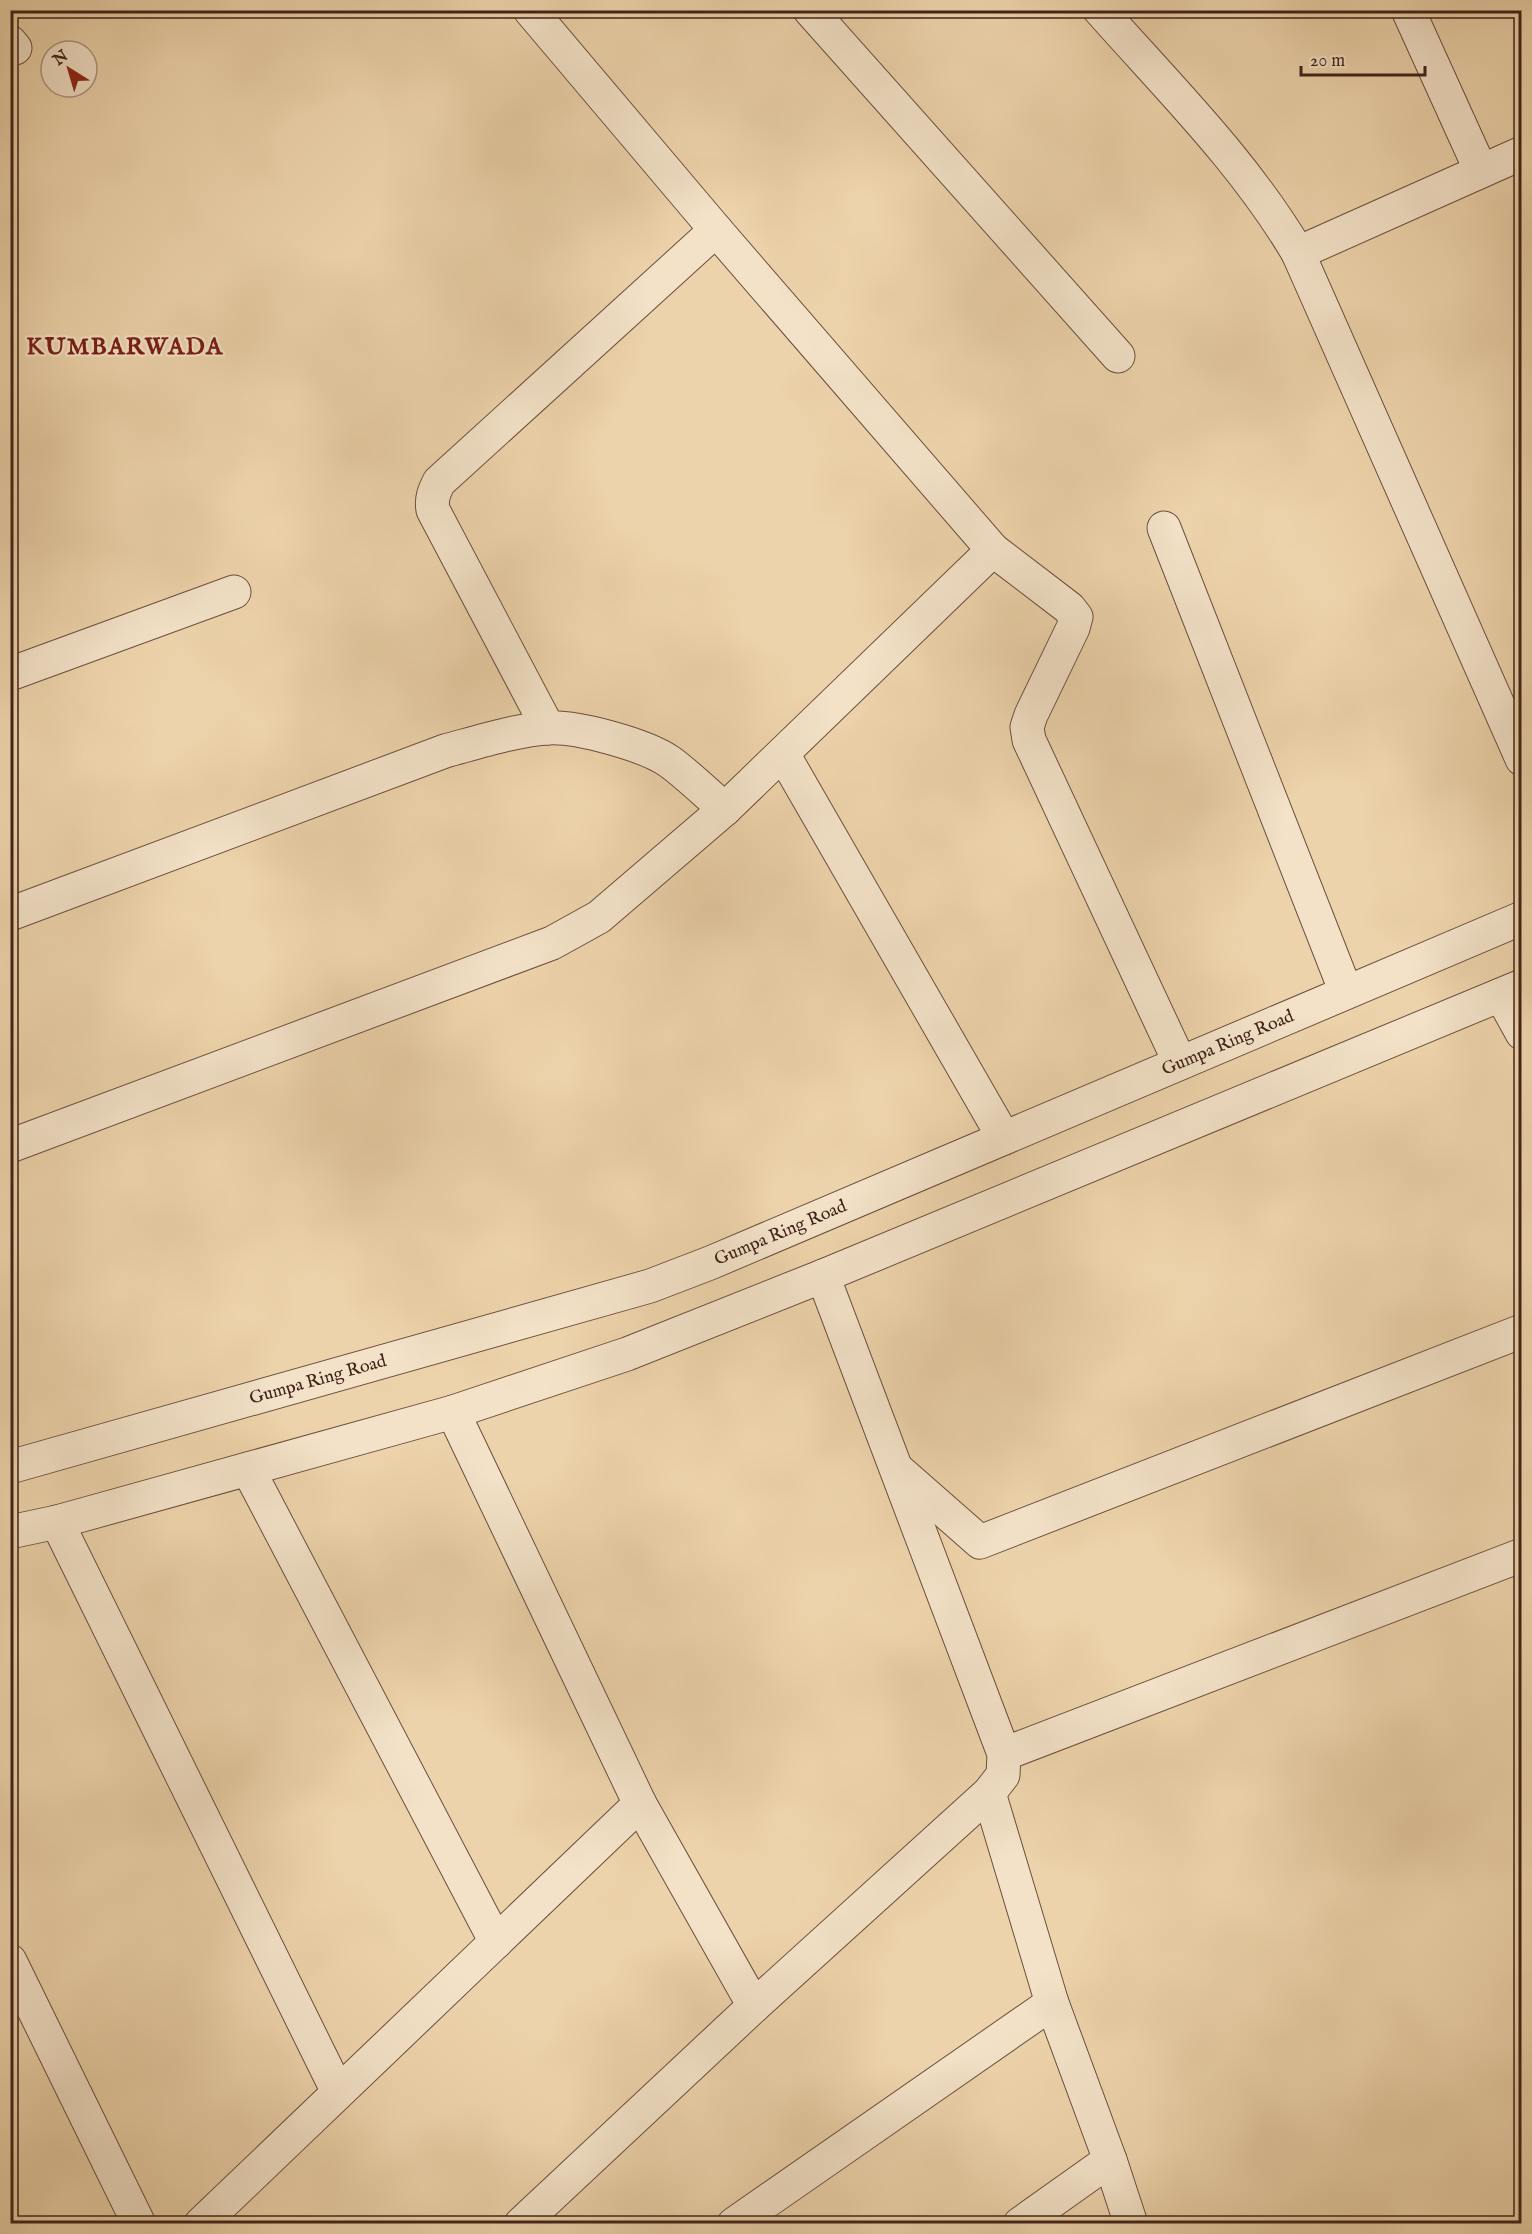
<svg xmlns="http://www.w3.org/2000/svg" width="1532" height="2234" font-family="'IM FELL English',serif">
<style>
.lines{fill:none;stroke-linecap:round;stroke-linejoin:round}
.minor-casing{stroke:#6b4f3e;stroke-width:35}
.minor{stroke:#f3e2c8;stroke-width:33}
.labels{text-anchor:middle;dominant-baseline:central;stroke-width:4.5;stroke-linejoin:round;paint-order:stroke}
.street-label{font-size:18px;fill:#402319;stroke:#f3e2c8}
.district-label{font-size:24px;font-weight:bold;letter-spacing:1.5px;fill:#7a1f14;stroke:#f3e2c8}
</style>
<rect width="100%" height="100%" fill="#edd3ab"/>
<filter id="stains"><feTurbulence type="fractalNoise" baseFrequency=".00333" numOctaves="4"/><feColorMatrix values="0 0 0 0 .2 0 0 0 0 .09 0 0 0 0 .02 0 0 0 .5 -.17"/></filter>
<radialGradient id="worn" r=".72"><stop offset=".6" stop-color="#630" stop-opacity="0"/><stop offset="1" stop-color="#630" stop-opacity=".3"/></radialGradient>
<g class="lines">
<defs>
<g id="minor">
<path d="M530 10 716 230 993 550 1069 608 1076 617 1073 628 1031 715 1027 727 1029 740 1180 1063"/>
<path d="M810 10 1118 356"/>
<path d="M1100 10C1170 89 1245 163 1298 253L1522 759"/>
<path d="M1408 10 1481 171"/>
<path d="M10 42 15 48"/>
<path d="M1298 253 1522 153"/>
<path d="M1164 528 1346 992"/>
<path d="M10 674 234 592"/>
<path d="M548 728 433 510C431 499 434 492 439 482L716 230"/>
<path d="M783 754 1004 1138"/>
<path d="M10 914 445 751C475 743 516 730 547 728 577 726 646 745 670 762 689 776 707 794 725 809"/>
<path d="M1501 995 1522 1033"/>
<path d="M10 1146 552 943 599 917 725 809 993 550"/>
<path d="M453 1412 640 1804 754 2006"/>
<path id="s1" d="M10 1467 650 1286 710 1263 1522 918"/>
<path d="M248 1469 496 1942"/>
<path d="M899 1471 980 1542 1522 1331"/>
<path d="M57 1522 338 2092"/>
<path d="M10 1532 57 1522 453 1412 627 1354 823 1276 1522 986"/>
<path d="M1004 1754 1522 1555"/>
<path d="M989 1793 1052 2003 1110 2160 1131 2224"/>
<path d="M10 1961 139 2224"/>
<path d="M201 2224 640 1804"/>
<path d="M521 2224 754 2006 989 1793 1003 1775 1004 1754 823 1276"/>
<path d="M734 2224 1052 2003"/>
<path d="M1020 2224 1110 2160"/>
</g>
</defs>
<use href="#minor" class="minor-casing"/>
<use href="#minor" class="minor"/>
</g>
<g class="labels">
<g class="street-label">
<text stroke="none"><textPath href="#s1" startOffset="1292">Gumpa Ring Road</textPath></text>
<text stroke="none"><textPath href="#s1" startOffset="806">Gumpa Ring Road</textPath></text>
<text stroke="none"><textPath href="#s1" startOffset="320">Gumpa Ring Road</textPath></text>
</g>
<g class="district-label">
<text x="125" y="347">KUMBARWADA</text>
</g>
</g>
<rect width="1532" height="2234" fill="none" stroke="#edd3ab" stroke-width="36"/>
<rect x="12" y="12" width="1508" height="2210" fill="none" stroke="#402319" stroke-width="3"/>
<rect x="18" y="18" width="1496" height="2198" fill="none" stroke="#402319" stroke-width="1.5"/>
<g transform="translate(69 69) rotate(323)"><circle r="28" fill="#f3e2c8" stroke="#ab9682" stroke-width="1.5"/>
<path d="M0-4.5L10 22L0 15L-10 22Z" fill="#8f2418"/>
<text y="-9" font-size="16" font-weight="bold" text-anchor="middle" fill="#402319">N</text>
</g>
<path d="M1301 66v9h124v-9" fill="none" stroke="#402319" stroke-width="3"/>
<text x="1310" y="66" font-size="18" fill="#402319" stroke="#f3e2c8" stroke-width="4.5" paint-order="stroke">20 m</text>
<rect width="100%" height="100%" filter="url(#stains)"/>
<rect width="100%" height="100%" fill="url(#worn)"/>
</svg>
